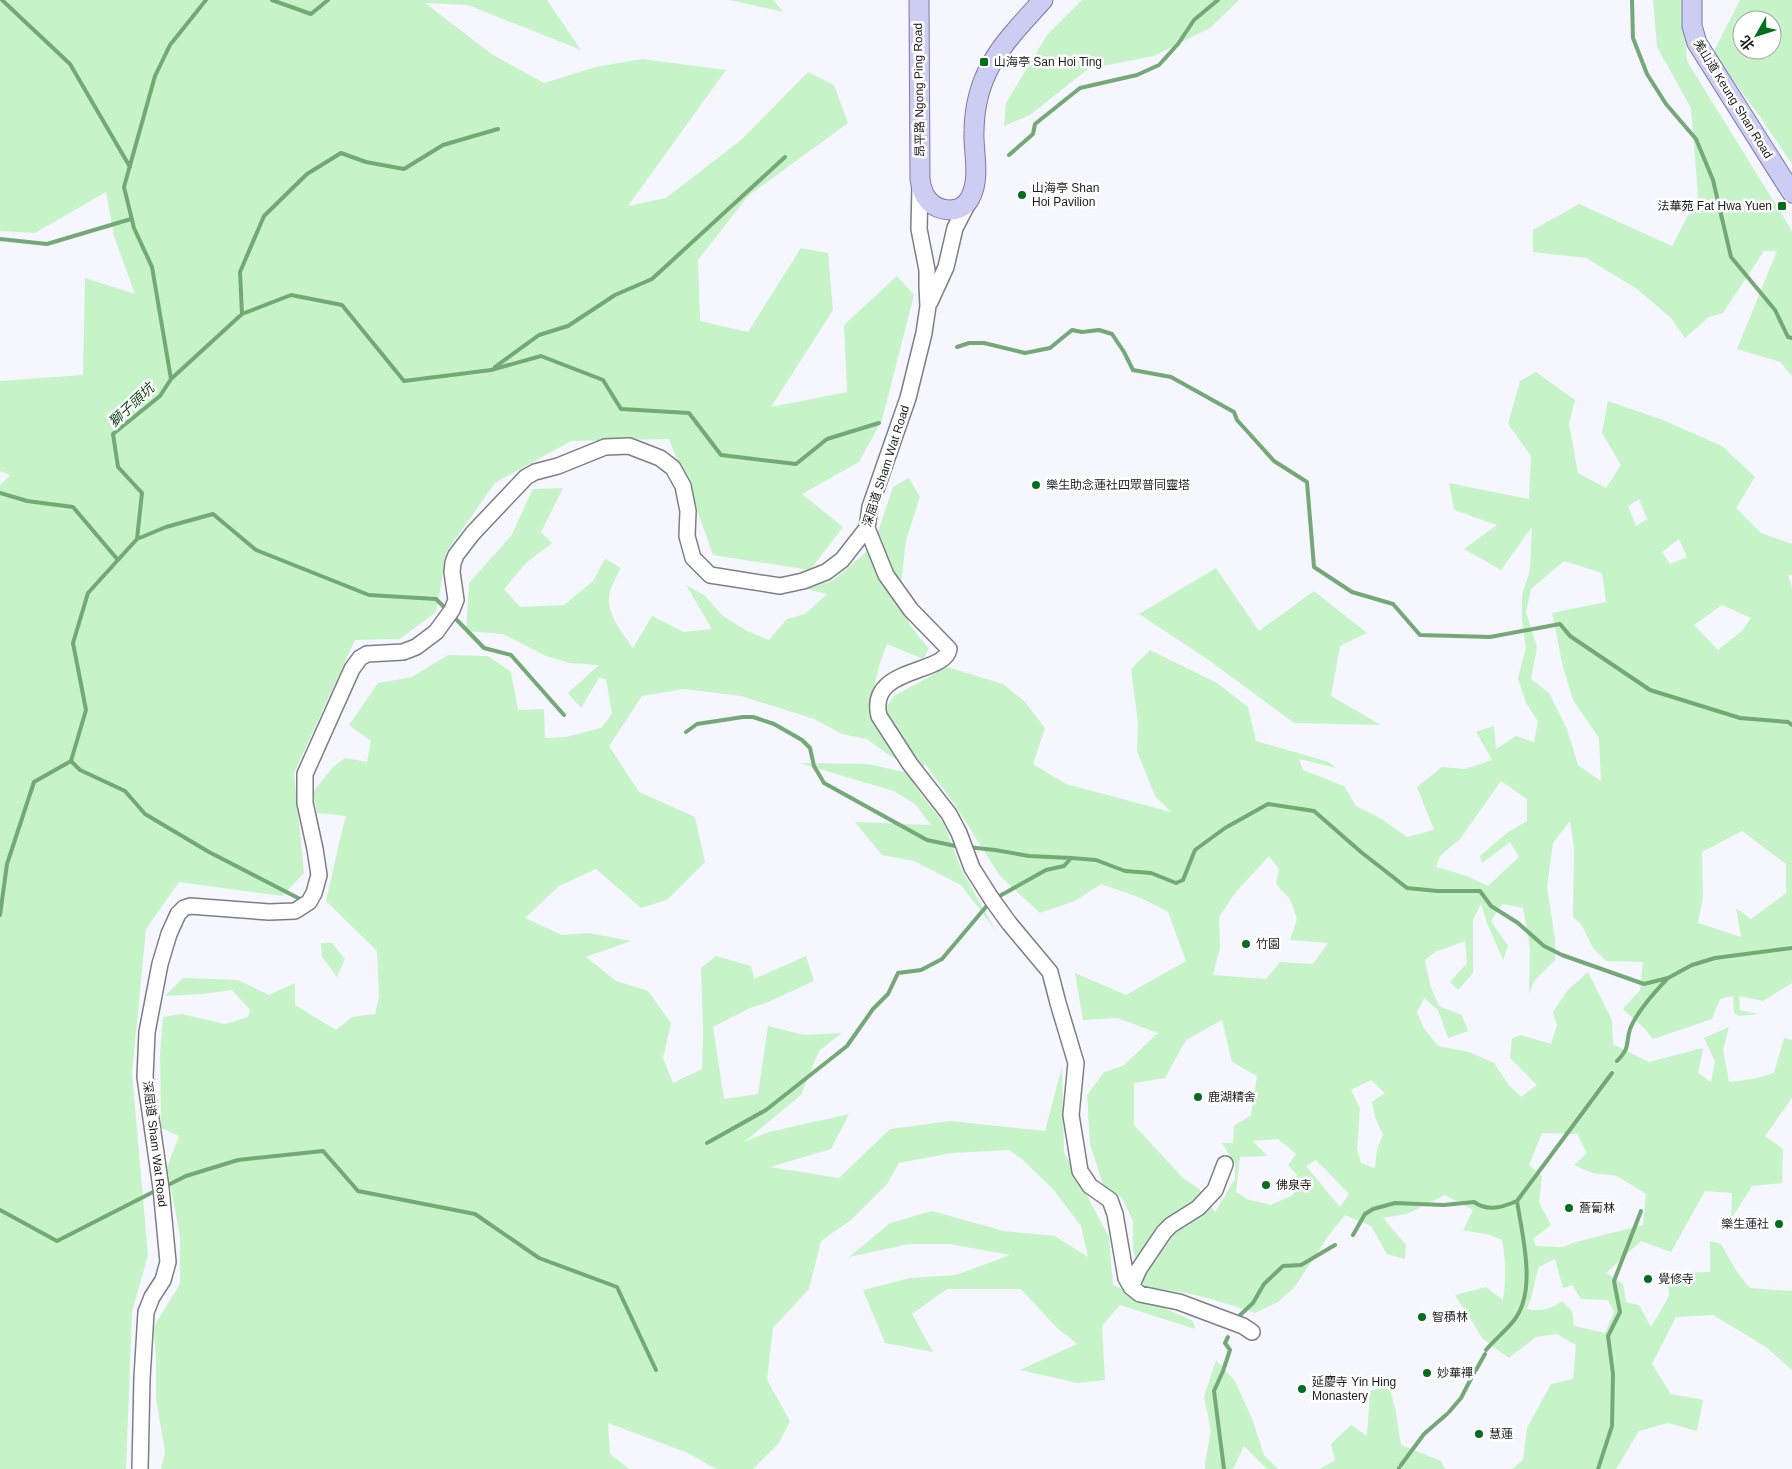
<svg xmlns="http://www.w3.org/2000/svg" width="1792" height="1469" font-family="Helvetica,'Noto Sans SC',sans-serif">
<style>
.green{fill:#c7f3c8;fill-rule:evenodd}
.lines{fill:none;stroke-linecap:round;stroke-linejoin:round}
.stream{stroke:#75a877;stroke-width:4}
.minor-casing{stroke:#7e7e87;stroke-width:18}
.major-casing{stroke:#7a79a4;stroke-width:21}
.minor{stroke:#fff;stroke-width:15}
.major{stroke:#cdcdf3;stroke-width:19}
.poi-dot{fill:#046e1e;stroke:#fff;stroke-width:2}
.labels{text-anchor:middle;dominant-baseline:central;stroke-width:5;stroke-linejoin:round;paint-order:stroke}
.poi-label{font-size:12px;fill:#1c1c20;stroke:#fff;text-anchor:start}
.street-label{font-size:12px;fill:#1c1c20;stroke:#fff}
.water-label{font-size:14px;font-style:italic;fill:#114819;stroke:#fff}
</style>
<rect width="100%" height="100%" fill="#f6f6fe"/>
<path class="green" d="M0 0H547L581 50 468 5 425 3 493 55 544 83 596 67 642 59 726 70 628 206 666 198 741 140 808 72 834 85 848 123 748 196 698 260 700 321 748 332 801 248 828 253 833 310 771 407 847 392 844 325 897 276 914 295 882 420 859 462 802 494 843 527 810 570 713 555 696 507 669 439 571 441 495 483 447 551 436 612 400 639 355 640 294 773 304 873 282 896 179 882 146 929 132 1073 148 1255 132 1312 126 1469H0V485L10 475 0 471V381L83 375 85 278 135 294 114 236 106 192 35 233 0 231Z
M730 0H774L783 12Z
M1082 0H1239L1210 28 1154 56 1088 69 1030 115 1004 126 1006 103 1047 35Z
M1653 0H1684L1687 61 1792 231V376L1780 362 1737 349 1777 251H1764L1723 313 1709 317 1685 338 1671 318 1637 289 1586 258 1533 252V230L1579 204 1672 246 1698 196 1691 108 1657 47Z
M1740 0H1792V164L1758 114 1713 53ZM1742 20H1772V50H1742Z
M1536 372 1575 400 1569 424 1578 473 1606 488 1621 465 1602 433 1608 401 1663 420 1722 446 1755 477 1736 508 1761 533 1792 544V575H1788L1792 587V983L1763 1001 1739 996 1740 1010 1758 1014 1739 1016 1734 1013 1733 996 1720 999 1712 1019 1653 1039 1645 1029 1623 1009 1640 990 1643 962 1606 961 1593 948 1581 924 1573 917 1574 848 1570 821 1553 843 1547 887 1555 939V960L1534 981 1529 994 1530 947 1523 908 1502 904 1491 921 1508 946 1503 960 1487 923 1481 904 1473 920V973L1458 990 1450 982 1467 963 1465 941 1435 952 1425 960 1430 985 1439 1006 1462 1015 1468 1031 1448 1038 1438 1010 1424 998 1417 1012 1423 1027 1438 1046 1469 1052 1494 1063 1508 1084 1521 1097 1537 1085 1510 1058 1512 1038 1521 1035 1551 1044 1557 1025 1553 1012 1567 991 1588 972 1612 1020 1613 1044 1649 1062 1703 1048 1698 1073 1711 1082 1715 1061 1704 1038 1729 1027 1723 1050 1729 1082 1753 1079 1774 1073 1784 1038 1792 1040V1098L1765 1136 1783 1149 1782 1183 1752 1186 1731 1219 1732 1193 1705 1191 1671 1252 1641 1241 1606 1273 1623 1284 1626 1302 1639 1305 1651 1327 1669 1296 1668 1273 1710 1272V1241L1721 1244 1737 1272 1750 1288 1792 1291V1370L1766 1347 1713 1315 1676 1317 1652 1364 1671 1394 1703 1400 1697 1431 1668 1423 1639 1431 1616 1469H1512L1523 1460 1527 1428 1551 1384 1573 1379 1576 1345 1557 1334 1536 1337 1509 1358 1483 1339 1455 1295 1486 1287 1503 1300C1506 1280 1506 1260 1502 1240L1490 1235 1463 1230 1473 1210 1445 1195 1407 1214 1383 1218 1406 1245 1405 1259 1387 1254 1371 1226 1345 1215 1329 1235 1294 1288 1278 1302 1255 1313C1217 1300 1183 1290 1143 1287L1133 1250V1221L1122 1198 1103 1185 1090 1144 1087 1095 1104 1072 1123 1066 1158 1033 1117 1018 1083 1020 1075 973 1126 995 1186 961 1168 912 1141 898 1101 884 1075 901 1040 913 1000 876 955 805 925 764 914 785 944 824 962 871 996 931 961 885 914 861 882 855 855 822 931 825 915 804 894 791 799 763 867 764 909 773 896 760 867 739 842 734 814 719 741 696 684 689 642 696 609 746 639 792 695 817 705 862 667 900 641 908 596 869 559 886 525 918 562 935 589 933 631 941 586 957 616 981 648 991 671 1023 663 1058 673 1083 702 1069 703 1032 701 968 716 956 751 966 754 979 806 956 814 981 766 1003 750 1008 713 1027 724 1099 758 1094 768 1026 804 1035 842 1033 819 1051 801 1095 744 1142 769 1132 849 1114 831 1149 770 1167 839 1178 890 1129 951 1121 1045 1131 1062 1067 1064 1152 1109 1237 1113 1285 1193 1321 1195 1329 1120 1305 1102 1326 1105 1380 1077 1383 1020 1370 1077 1344 1055 1326 1021 1289H947L912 1314 933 1352 885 1343 863 1290 910 1278 956 1275 1010 1255 950 1244H909L849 1257 890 1223 932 1211 1004 1231 1055 1236 1088 1257 1081 1226 1053 1189 1023 1160 1009 1150 952 1153 899 1163 887 1184 851 1220 821 1241 809 1289 773 1328 767 1380 790 1421 779 1443 753 1469H716L688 1453 608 1423 610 1454 629 1469H161L165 1452 156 1398V1355L153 1328 180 1284V1236L167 1167 179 1136 161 1128 160 1054 163 1017 181 1014 225 1024 248 1017 250 1010 232 990 203 994 165 996 183 978 238 980 269 995 295 983V1005L336 1030 352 1017 375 1014 379 997 377 951 326 901C333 873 338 844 346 816L317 813 313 792 333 767 345 758 367 762 371 741 349 725 378 683 412 677 448 655 488 656 511 672 518 710 544 709 545 738 566 737 601 728 612 714 606 679 599 678 581 708 568 693 599 665 570 663 546 656 503 634 466 631 469 583 511 536 533 489 563 488 541 532 552 543 527 562 504 589 520 607 564 605 593 581 605 559 621 568C616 578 608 590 609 602 610 618 624 635 633 648L652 616 684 632 712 629 686 585 704 595 723 616 747 631 769 640 787 619 805 614 827 594 807 589 834 580 866 552 879 529 893 487 909 478 920 497 906 540 901 586 909 624 929 649 923 659 887 644C877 668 873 688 872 714L885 709 894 696 947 667 1003 684 1024 701 1045 728 1033 764 1066 784 1171 812 1155 796 1137 751 1138 722 1131 669 1150 650 1217 683 1248 707 1256 741 1329 762 1336 768 1299 759 1303 770 1344 786 1356 806 1382 819 1407 837 1434 830 1417 787 1442 767 1465 769 1492 760 1476 732 1494 726 1496 749 1516 736 1534 742 1538 721 1526 703 1518 678 1526 647 1522 621V595L1530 570 1532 527 1501 570 1464 549 1497 525 1454 510 1449 483 1529 499 1531 456 1508 424 1520 381ZM1639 499 1647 519 1636 526 1628 506ZM1679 539 1687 557 1670 564 1662 552ZM1564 561 1602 573 1606 602 1552 613 1563 667 1573 700 1599 738 1601 781 1578 765 1567 729 1549 693 1531 679 1537 647 1526 612 1531 589ZM1722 605 1751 618 1743 630 1718 650 1694 625ZM1501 781 1527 799V821L1507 833 1480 856 1482 863 1510 842 1519 857 1488 886 1467 876 1436 867 1440 856 1460 839ZM1742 831 1786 864V893L1751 919 1736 908 1741 937 1698 923 1703 897 1702 852ZM1269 856 1279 869 1276 884 1290 899 1297 919 1290 940 1328 943 1313 964 1280 962 1266 979 1213 975 1220 948 1219 917 1236 892ZM1222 1020 1232 1062 1257 1076 1251 1115 1234 1126 1233 1143H1222L1235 1164V1179L1215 1212 1199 1189 1183 1178 1134 1125V1083L1165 1078 1186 1040ZM1371 1080 1385 1093 1372 1102 1375 1117 1383 1135 1377 1149 1375 1168 1361 1163 1357 1149 1360 1108 1351 1090ZM1542 1133 1577 1134 1587 1153 1574 1165 1592 1173 1617 1176 1646 1194 1643 1225 1576 1242 1563 1247 1536 1246 1533 1239 1551 1225 1539 1202 1542 1176 1529 1165ZM1278 1139 1296 1154 1288 1165 1297 1175 1293 1195 1271 1205 1247 1199 1236 1192 1240 1157 1267 1156 1253 1141ZM1316 1160 1349 1194 1340 1207 1306 1166ZM1555 1259 1563 1288 1572 1285 1581 1299 1608 1300 1614 1312 1605 1333 1574 1326 1572 1311 1562 1301C1552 1309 1540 1312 1527 1309 1533 1296 1534 1281 1539 1267Z
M1216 568 1259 631 1314 591 1367 633 1340 646 1331 696 1381 725 1294 723 1210 661 1139 614Z
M321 943H332L345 959 337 977 322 957Z
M1216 1360 1235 1381 1253 1421 1264 1455 1278 1469H1267L1244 1446 1233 1469H1205V1463L1211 1430 1204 1397Z
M1389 1385 1396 1412 1401 1445 1441 1461 1445 1469H1320L1335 1460 1331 1444 1351 1425 1367 1436 1370 1391Z"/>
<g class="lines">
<path class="stream" d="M2 0 70 64 130 167
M272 0 311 14 328 0
M1632 0 1633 38 1647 74 1666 104 1696 139 1713 180 1731 257 1775 310 1788 337 1792 338
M1009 155 1033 134 1035 124 1080 88 1137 75 1159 65 1178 44 1194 20 1218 0
M0 239 47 244 131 219
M242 314 240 272 264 216 307 174 341 153 366 162 404 169 443 145 498 129
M957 347 969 343H984L1025 353 1050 348 1072 330 1082 332 1099 330 1112 334 1124 352 1133 370 1171 377 1234 412 1237 420 1274 461 1307 482 1314 567 1352 592 1393 604 1420 635 1490 637 1560 624 1570 636 1650 690 1740 718 1788 722 1792 725
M495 367 539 335 568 326 615 295 652 279 785 157
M171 379 242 314 291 295 342 305 404 381 491 370 541 356 603 380 621 409 689 413 721 455 796 464 827 439 879 423
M0 493 27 501 73 507 118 560
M137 539 166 527 213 514 256 550 369 595 436 599 448 611
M453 616 484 648 511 655 564 715
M686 732 697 724 743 717H753L774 724 802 740 810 748 814 766 824 783 927 840 960 847
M71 761 80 770 125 791 145 814 209 852 300 899
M967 847 995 850 1029 856 1071 858
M996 898 1046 870 1064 866 1071 858 1096 860 1125 871 1151 873 1176 883 1183 880 1195 850 1225 828 1268 804 1314 811 1361 852 1407 888 1437 891H1480L1491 906 1518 923 1544 946 1562 955 1644 984 1668 978 1692 965 1715 958 1792 948
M0 915 7 864 34 782 71 761 86 710 73 643 88 593 137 539 142 493 118 467 113 434 160 396 171 379 152 267 134 228 124 187 155 76 170 45 206 0
M1617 1061C1631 1046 1625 1046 1630 1029 1637 1011 1655 992 1668 978
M707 1143 766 1110 847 1046 873 1009 888 994 898 973 921 970 942 959 990 902
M164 1187 186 1176 238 1160 323 1151 358 1191 475 1214 539 1258 617 1287 656 1370
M0 1210 57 1241 157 1190
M1353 1235 1365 1214 1373 1209 1395 1203 1444 1205 1474 1202C1488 1212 1503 1207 1517 1201
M1237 1318 1253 1303 1264 1284 1283 1266 1301 1265 1335 1245
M1486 1350C1495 1339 1507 1330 1515 1319 1537 1289 1522 1235 1517 1201L1612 1073
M1476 1370 1485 1354
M1449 1412 1461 1398 1475 1371
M1401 1465 1424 1434 1447 1414
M1224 1469 1214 1391 1223 1371 1230 1350 1225 1343 1228 1337
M1399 1469V1468
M1598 1469 1612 1426 1613 1374 1608 1336 1620 1312 1614 1281 1641 1211"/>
<defs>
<path id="minor" d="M930 302 946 267 955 228 969 201
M867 528 886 575 911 610 949 649C945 675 867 666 879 716L910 764 949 814 959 833 972 868 991 898 1009 923 1050 972 1058 1003 1076 1063 1071 1115 1080 1171 1090 1186 1110 1200 1115 1214 1126 1278 1131 1287 1140 1294 1179 1302 1243 1326 1252 1332
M1131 1287 1139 1269 1164 1232 1171 1225 1198 1208 1215 1190 1225 1164
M140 1469 142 1378 146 1312 152 1297 163 1280 168 1262 161 1188 145 1077 147 1032 160 964 169 934 178 914 184 908 190 906 269 912 295 911 309 902 314 893 319 875 315 849 305 803V774L352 669 360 658 367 654 403 652 416 647 436 632 452 610 456 600 452 572 453 563 456 555 473 533 526 477 535 472 558 466 605 447 629 446 660 458 673 468 683 486 688 511 687 536 693 558 710 575 780 586 803 581 826 572 842 560 867 528 870 507 908 398 924 333 928 306 927 286V270L919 229 920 186"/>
<path id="major" d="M919 0 920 179C921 187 923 194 928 200 939 213 962 214 970 198 981 178 973 152 974 131 975 70 1005 42 1043 0
M1692 0V26L1697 43 1792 193"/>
</defs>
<use href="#minor" class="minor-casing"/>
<use href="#major" class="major-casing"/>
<use href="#minor" class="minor"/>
<use href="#major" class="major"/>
</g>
<g class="poi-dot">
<rect x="979" y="57" width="10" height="10" rx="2.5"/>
<circle cx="1022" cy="195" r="5"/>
<rect x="1777" y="201" width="10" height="10" rx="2.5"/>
<circle cx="1036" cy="485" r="5"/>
<circle cx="1246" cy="944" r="5"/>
<circle cx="1198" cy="1097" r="5"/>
<circle cx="1266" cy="1185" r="5"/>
<circle cx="1569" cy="1208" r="5"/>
<circle cx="1779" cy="1224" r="5"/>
<circle cx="1648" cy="1279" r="5"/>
<circle cx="1422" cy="1317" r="5"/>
<circle cx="1427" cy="1373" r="5"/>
<circle cx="1302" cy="1389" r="5"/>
<circle cx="1479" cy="1434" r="5"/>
</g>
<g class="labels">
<g class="poi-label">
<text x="994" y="62">山海亭 San Hoi Ting</text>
<text x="1032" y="188">山海亭 Shan<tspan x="1032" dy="14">Hoi Pavilion</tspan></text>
<text x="1772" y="206" text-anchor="end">法華苑 Fat Hwa Yuen</text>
<text x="1046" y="485">樂生助念蓮社四眾普同靈塔</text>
<text x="1256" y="944">竹園</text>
<text x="1208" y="1097">鹿湖精舍</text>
<text x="1276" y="1185">佛泉寺</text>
<text x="1579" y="1208">薝蔔林</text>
<text x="1769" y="1224" text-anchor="end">樂生蓮社</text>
<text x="1658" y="1279">覺修寺</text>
<text x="1432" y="1317">智積林</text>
<text x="1437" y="1373">妙華禪</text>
<text x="1312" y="1382">延慶寺 Yin Hing<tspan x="1312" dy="14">Monastery</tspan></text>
<text x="1489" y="1434">慧蓮</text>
</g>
<g class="street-label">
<text transform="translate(919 90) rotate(-91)">昂平路 Ngong Ping Road</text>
<text transform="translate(1733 99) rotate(58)">羗山道 Keung Shan Road</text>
<text transform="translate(886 466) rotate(-72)">深屈道 Sham Wat Road</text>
<text transform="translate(155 1144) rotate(83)">深屈道 Sham Wat Road</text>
</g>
<g class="water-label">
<text transform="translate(131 405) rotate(-43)">獅子頭坑</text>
</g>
</g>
<g transform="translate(1757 35) rotate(231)"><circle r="24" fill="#ffffff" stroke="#a4a4a6"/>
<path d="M0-4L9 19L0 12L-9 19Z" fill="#046e1e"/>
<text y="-8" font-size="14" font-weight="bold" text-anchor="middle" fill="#1c1c20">北</text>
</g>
</svg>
